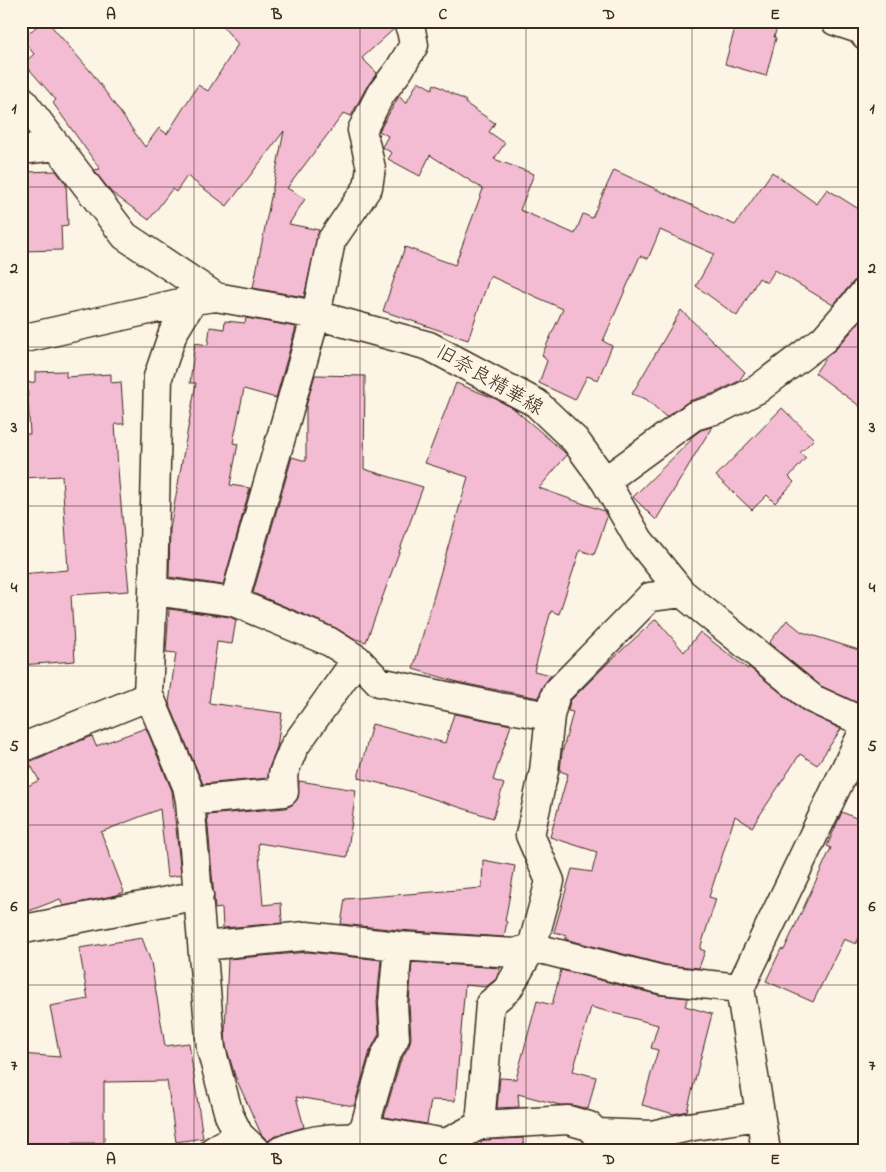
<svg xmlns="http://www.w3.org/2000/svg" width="886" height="1172" font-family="'Indie Flower','Klee One',sans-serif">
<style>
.building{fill:#f4bcd3;stroke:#3b2a1e}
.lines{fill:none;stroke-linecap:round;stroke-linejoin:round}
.minor-casing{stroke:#3b2a1e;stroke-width:31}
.minor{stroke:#fcf5e5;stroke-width:28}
.grid{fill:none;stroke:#3b2a1e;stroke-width:1;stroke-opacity:0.55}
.labels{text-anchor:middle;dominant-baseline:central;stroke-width:5;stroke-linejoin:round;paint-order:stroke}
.street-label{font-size:20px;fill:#3b2a1e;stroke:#fcf5e5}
.neatline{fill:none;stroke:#3b2a1e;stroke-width:2}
.grid-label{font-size:16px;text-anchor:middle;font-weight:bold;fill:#3b2a1e}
</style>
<rect width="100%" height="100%" fill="#fcf5e5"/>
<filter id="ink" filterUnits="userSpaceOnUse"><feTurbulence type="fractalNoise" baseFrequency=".02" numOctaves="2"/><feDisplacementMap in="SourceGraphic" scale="10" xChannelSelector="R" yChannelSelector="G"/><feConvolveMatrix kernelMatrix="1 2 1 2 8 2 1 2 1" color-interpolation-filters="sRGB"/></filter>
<g filter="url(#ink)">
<path class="building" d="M43 21H47L92 73 145 147 159 128 167 134 198 85 208 91 238 44 218 21H392L394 29 362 58 377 73 366 88 351 116 344 113 287 188 305 199 289 224 319 230 304 297 253 288 284 131 227 206 187 176 176 192 172 189 149 220 111 192 94 170 100 169 53 103 56 100 24 63 34 54 22 39Z
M737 21H779L774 37 776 38 766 76 725 64Z
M418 81 432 89 434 84 466 101 465 103 495 123 489 132 505 143 494 159 534 174 520 210 575 234 583 214 592 218 614 170 735 225 772 172 817 204 827 189 865 213V277H860L854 281 833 305 775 270 767 283 759 278 737 316 696 286 714 254 660 230 648 259 640 256 603 341 612 346 598 380 587 376 575 400 539 383 547 361 542 355 563 309 490 276 468 340 383 311 405 247 455 265 483 189 430 155 420 176 388 159 392 153 382 147 388 136 379 131 399 96 406 104Z
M56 171 66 184 68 225 61 226 62 250 21 251V180H25V172Z
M681 310 745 372 739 381 715 393 689 401 666 417 646 399 632 394Z
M865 316V410L815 373 827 356 836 349Z
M246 318 296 327 276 398 244 389 233 443 238 444 230 485 250 488 223 585 169 577 170 529 196 383H190L195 343 208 345 210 327 224 329 225 321 245 323Z
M66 371V377L111 374V383L121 382 124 424H115L119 483 129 591 71 595 75 661 21 665V574L68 570 62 476 21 478V434H30L27 383 35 382V372Z
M315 375 365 376 364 469 423 487 366 642 352 638 336 628 253 593 292 457 306 461V406Z
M456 383 496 399 514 409 563 451 567 455 539 488 604 511 607 517 594 555 580 550 559 614 551 611 534 671 551 675 541 689 539 698 461 683 413 669 468 477 425 463Z
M782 408 814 439 800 453 806 458 789 477 794 482 775 503 767 495 752 510 716 476Z
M712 427 699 448 656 520 633 497 691 440 689 439 701 430Z
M169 609 230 617 236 620 232 644 217 642 209 703 282 713 277 747 269 768 268 778 203 784 169 703 176 653 166 652Z
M656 619 684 652 700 632 748 669 749 667 803 711 841 729 817 765 800 754 752 827 735 816 709 897 716 899 700 949 705 951 699 968 666 965 565 939 567 935 554 932 572 869 592 872 597 852 550 837 568 774 560 771 562 753 573 712 568 711 570 701 608 663Z
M787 620 802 632 865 652V688L858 703 821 686 769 643Z
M454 714 511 725 493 780 504 784 493 818 403 789 358 778 372 724 445 743Z
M146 728 172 791 181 875 167 877 160 809 101 832 124 892 117 895 63 906 60 899 21 914V790L39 780 29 762 92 736 96 746Z
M299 781 356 790 347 857 258 843 263 905 281 903 282 923 223 928 222 908 215 909 207 815 285 808 292 805 298 798Z
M842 812 865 822V925L856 944 844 939 813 1002 766 981 781 949 784 950 831 848 827 846Z
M483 860 515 866 505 921 507 922 504 937 399 930 341 924 345 899 482 888Z
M142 938 151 962 165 1046 189 1043 203 1138 176 1142 167 1081 104 1082V1143H21V1054L60 1057 50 1006 88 999 79 948Z
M308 952 381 960 377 1002 379 1034 370 1051 354 1106 296 1097 304 1127 275 1136 268 1141 261 1134 235 1076 226 1046 225 1031 228 959Z
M412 962 500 968 496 979 486 987 465 985 455 1101 431 1100 427 1124 384 1117 400 1062 409 1046 411 1038 409 1003Z
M561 970 659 995 688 998 685 1006 712 1014 687 1111 674 1114 642 1105 658 1050 651 1048 658 1025 591 1007 573 1071 596 1077 588 1109 572 1105H560L518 1094 519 1107 497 1108 500 1078 516 1079 537 1001 552 1005Z
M523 1138 524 1151H481V1142L484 1140Z"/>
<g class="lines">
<defs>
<path id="minor" d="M835 21 862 30 865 35
M21 99 125 236 216 297
M21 150 57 146
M193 300 173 333 158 377 153 591 148 693 187 786 190 801 211 1049 229 1115 239 1135 256 1151
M21 339 193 300 216 297 316 315 429 346 536 403 575 440 605 481 639 540 682 593 813 699 865 723
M605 481 694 416 721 408 758 389 824 339 865 292
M153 591 234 602 330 642 357 659 379 682 499 707 550 716
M234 602 316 315 331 241 368 187 371 168 362 130 380 95 399 70 414 45 411 30 407 21
M21 748 140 700 148 693
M190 801 284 792 283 774 294 747 357 659
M24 929 199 895
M203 946 306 936 398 946 515 953 532 947 663 980 740 988
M480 1125 568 1120 589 1126 596 1133 652 1135 688 1127 759 1116
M364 1129 385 1056 395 1038 393 1003 398 946
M213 1151 239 1135
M280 1151C306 1141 326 1137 353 1138L364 1129 446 1143
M444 1151 446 1143 480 1125 490 1004 508 989 532 947 550 881 530 835 544 771 550 716 556 693 650 597 682 593
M766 1151 740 988 865 728"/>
</defs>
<use href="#minor" class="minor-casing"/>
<use href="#minor" class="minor"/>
</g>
</g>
<path class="grid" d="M194 21V1151M360 21V1151M526 21V1151M692 21V1151M21 187H865M21 347H865M21 506H865M21 666H865M21 825H865M21 985H865"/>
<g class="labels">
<g class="street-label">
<text transform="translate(489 381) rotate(30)">旧奈良精華線</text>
</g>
</g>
<rect width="886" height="1172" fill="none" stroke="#fcf5e5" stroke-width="55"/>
<rect x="28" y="28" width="830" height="1116" class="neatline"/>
<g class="grid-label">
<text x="111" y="19">A</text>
<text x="277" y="19">B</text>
<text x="443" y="19">C</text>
<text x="609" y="19">D</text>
<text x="775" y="19">E</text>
<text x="14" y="113">1</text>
<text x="872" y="113">1</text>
<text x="14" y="273">2</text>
<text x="872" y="273">2</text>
<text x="14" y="432">3</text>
<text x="872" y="432">3</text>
<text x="14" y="592">4</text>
<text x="872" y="592">4</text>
<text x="14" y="751">5</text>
<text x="872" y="751">5</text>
<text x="14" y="911">6</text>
<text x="872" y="911">6</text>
<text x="14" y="1070">7</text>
<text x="872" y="1070">7</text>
<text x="111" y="1164">A</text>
<text x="277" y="1164">B</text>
<text x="443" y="1164">C</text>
<text x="609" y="1164">D</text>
<text x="775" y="1164">E</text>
</g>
</svg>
